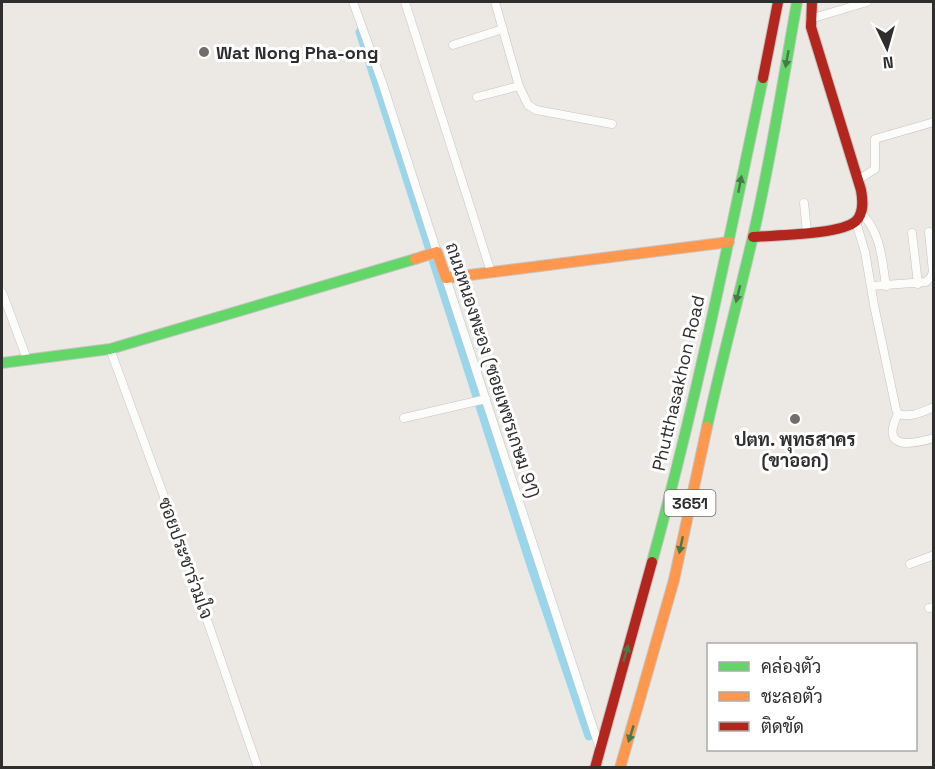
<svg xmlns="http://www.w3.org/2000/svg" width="935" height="769" font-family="'Space Grotesk',Sarabun,sans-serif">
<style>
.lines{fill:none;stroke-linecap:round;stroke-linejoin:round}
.canal{stroke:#99d6ec;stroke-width:9}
.street-casing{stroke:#c5c4c5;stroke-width:9}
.fast-casing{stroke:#c5c4c5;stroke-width:12}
.slow-casing{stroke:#c5c4c5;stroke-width:12}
.jam-casing{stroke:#c5c4c5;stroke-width:12}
.street{stroke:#fcfcfb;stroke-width:8}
.fast{stroke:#63d668;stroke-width:10}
.slow{stroke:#ff974d;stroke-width:10}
.jam{stroke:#b3261e;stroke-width:10}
.oneway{fill:#467a48}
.poi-dot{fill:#706f6e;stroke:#fff;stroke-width:2}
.labels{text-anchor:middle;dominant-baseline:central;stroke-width:6;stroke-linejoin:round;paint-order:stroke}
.shield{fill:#fff;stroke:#6d6d6d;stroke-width:1.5}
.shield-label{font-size:16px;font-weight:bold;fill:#2e2e2e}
.poi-label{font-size:18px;font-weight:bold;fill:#2e2e2e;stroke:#fff;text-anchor:start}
.street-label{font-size:18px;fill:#2e2e2e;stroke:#fff}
</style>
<rect width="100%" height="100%" fill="#ece8e4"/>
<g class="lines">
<path class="canal" d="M360 32 531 565 589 736"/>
<defs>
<path id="street" d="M353 2 382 82 437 252
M405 2 491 272
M495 2 519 86 528 105 536 110 612 124
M810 19 867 2
M453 45 503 29
M477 97 519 86
M858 180 875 169V139L934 122
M804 203 807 232
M861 213C881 232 882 260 886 286
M856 222 865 252 874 305 896 409 898 414C911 418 922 412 934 407
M912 233 918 284
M446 278 599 746
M871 286 926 282 931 277 933 272 929 232
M2 292 27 359
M110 349 173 521 258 768
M898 414C880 450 910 445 934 438
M404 418 486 399
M910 564 934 555
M929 608 934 607"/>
<path id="fast" d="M2 363 110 349 415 259
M707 427C721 363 738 300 753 236 771 159 783 80 797 2
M652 562C696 402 729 240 763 78"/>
<path id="slow" d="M415 259 437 252 446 278 729 242
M620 768 674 580 707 427"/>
<path id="jam" d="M763 78 778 2
M753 237C775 235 840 235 856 221 864 213 863 201 861 190L811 27 812 2
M595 768 652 562"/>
</defs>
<use href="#street" class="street-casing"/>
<use href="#fast" class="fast-casing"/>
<use href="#slow" class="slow-casing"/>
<use href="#jam" class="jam-casing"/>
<use href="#street" class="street"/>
<use href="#fast" class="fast"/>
<use href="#slow" class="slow"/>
<use href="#jam" class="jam"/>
</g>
<defs><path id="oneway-solid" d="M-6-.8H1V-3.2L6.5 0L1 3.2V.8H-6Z" transform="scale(1.5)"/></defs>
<g class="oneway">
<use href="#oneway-solid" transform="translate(787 59) rotate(100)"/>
<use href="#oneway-solid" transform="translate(740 184) rotate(-79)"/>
<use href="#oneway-solid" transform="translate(738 294) rotate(104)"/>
<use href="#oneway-solid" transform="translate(681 545) rotate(102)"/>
<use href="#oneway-solid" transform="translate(626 653) rotate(-74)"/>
<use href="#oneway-solid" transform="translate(631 734) rotate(107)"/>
</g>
<g class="poi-dot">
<circle cx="204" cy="52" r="6"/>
<circle cx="795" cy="419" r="6"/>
</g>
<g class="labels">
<rect class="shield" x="664.5" y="490" width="51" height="26" rx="4.5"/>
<g class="shield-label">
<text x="690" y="503">3651</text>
</g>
<g class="poi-label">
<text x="216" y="52">Wat Nong Pha-ong</text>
<text x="795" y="439" text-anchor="middle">ปตท. พุทธสาคร<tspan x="795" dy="21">(ขาออก)</tspan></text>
</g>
<g class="street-label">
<text transform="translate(493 370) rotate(72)">ถนนหนองพะอง (ซอยเพชรเกษม 91)</text>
<text transform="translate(678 383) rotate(-77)">Phutthasakhon Road</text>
<text transform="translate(186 558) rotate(70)">ซอยประชาร่วมใจ</text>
</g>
</g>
<rect width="935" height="769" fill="none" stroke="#2e2e2e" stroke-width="6"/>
<rect x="707" y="643" width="210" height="108" fill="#ffffff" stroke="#ababab" stroke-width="1.5"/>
<rect x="719" y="662" width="30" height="9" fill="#63d668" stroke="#ababab" stroke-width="1.5"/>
<text x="761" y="673" font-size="18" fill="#2e2e2e">คล่องตัว</text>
<rect x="719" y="692" width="30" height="9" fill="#ff974d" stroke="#ababab" stroke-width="1.5"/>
<text x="761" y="703" font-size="18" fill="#2e2e2e">ชะลอตัว</text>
<rect x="719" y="722" width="30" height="9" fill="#b3261e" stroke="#ababab" stroke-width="1.5"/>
<text x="761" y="733" font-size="18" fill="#2e2e2e">ติดขัด</text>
<g transform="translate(887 48) rotate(175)" stroke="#ffffff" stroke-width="4.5" paint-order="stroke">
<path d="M0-4.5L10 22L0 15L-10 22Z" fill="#2e2e2e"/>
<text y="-9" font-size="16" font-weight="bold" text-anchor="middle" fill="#2e2e2e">N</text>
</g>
</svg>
